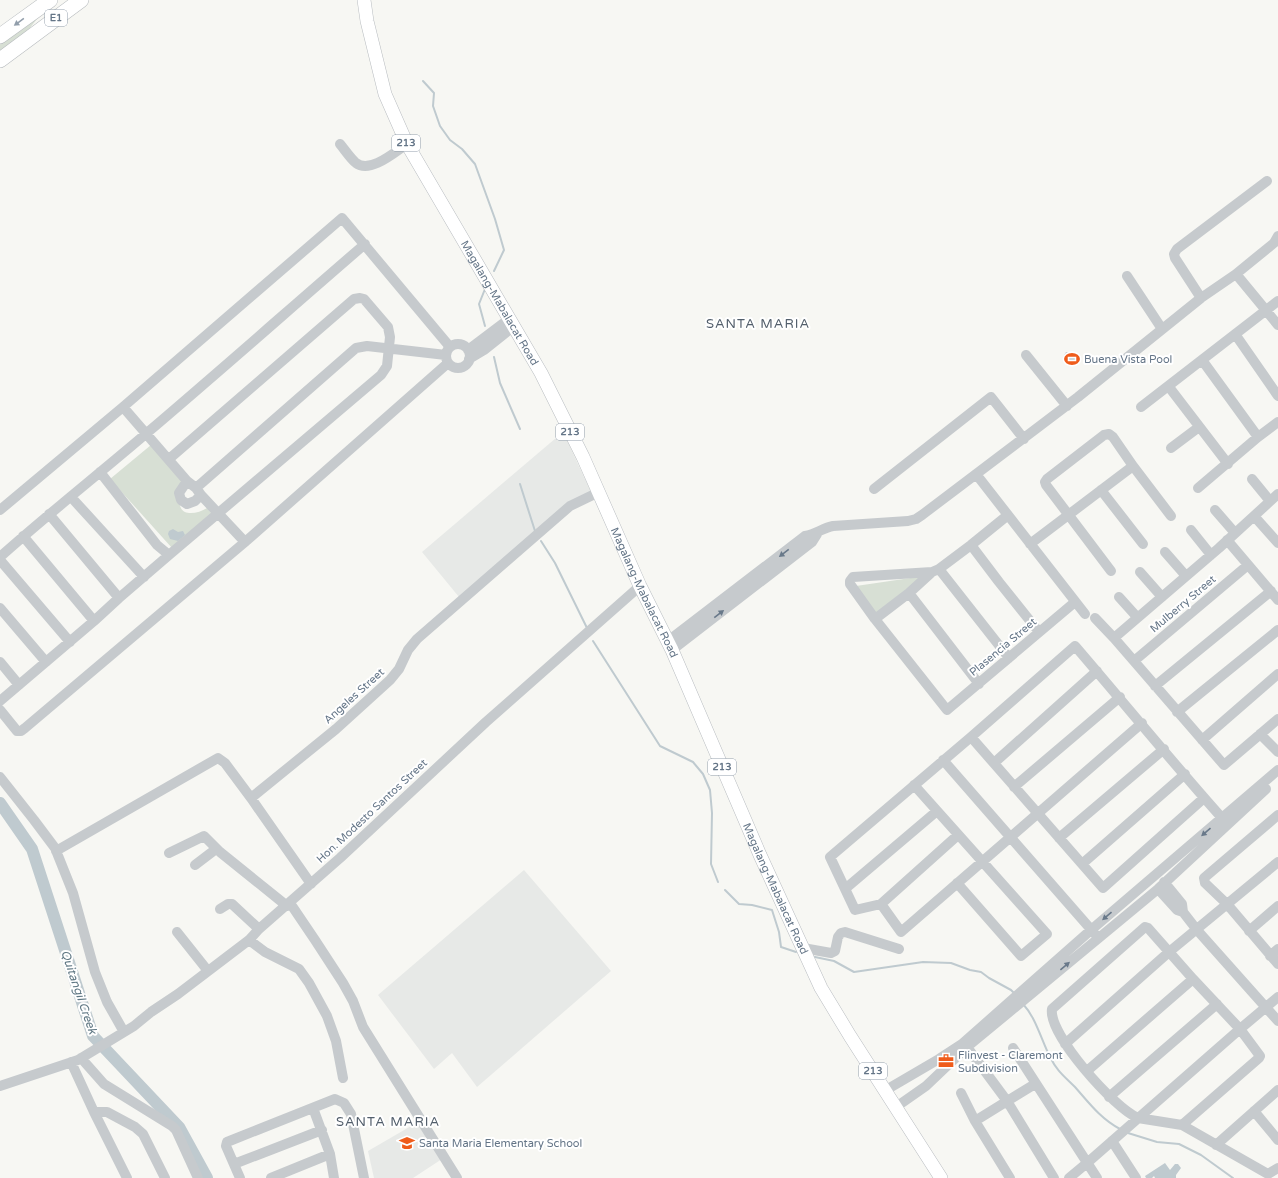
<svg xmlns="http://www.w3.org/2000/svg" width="1278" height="1178" font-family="'Varela Round',sans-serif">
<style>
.built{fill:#e7e9e7}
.green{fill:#d7dfd4}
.water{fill:#bfcacf}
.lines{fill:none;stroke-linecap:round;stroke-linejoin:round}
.stream{stroke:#bfcacf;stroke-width:2}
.river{stroke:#bfcacf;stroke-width:12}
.major-casing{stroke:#b9bdc1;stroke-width:14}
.highway-casing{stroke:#b8bcbf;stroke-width:16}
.minor{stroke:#c6cacd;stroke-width:10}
.major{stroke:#fff;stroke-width:13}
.highway{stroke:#fff;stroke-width:15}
.oneway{fill:#929eab}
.oneway2{fill:#69798a}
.labels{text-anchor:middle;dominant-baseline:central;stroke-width:4;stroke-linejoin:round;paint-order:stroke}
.shield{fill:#fff;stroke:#929eab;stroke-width:1}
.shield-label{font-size:10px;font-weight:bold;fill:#647587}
.street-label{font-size:11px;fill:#647587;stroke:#fff}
.poi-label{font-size:11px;fill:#647587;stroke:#fff;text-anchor:start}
.water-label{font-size:12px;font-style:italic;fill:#5f7783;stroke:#fff}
.quarter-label{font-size:13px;letter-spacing:1px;fill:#525e6b;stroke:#fff}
</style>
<rect width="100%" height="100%" fill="#f7f7f3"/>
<path class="built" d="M563 432 591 492 459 597 422 552Z
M524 870 611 971 477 1087 452 1053 434 1069 378 995Z
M418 1122 442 1159 413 1178H374L368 1151Z"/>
<path class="green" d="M37 19 25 34 0 54V38L12 30Z
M151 445 185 483C183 488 180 494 180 499 177 517 196 515 207 508L217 520 172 548 110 479Z
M924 576 875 614 856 586Z"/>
<path class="water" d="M1066 352H1071L1075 356H1077L1079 360C1078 365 1073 364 1069 366L1063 357Z
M173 529 178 532 183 531 185 535 178 541 170 539 168 534 169 531Z
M1165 1163 1170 1170 1175 1164H1178L1181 1168 1176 1175V1178H1155L1154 1176 1152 1178H1146L1145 1176Z"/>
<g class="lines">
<path class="stream" d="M423 81 434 93 433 106 440 126 450 140 462 149 475 164 495 219 504 250 494 271
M485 326 479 304 485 289
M494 357 500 383 520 429
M520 484 535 531
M541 541 555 563 587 628
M593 641 660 746 693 762 703 774 710 790 712 813 711 864 718 882
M725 890 739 904 752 905 772 910 779 932 781 947 796 952
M815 957 834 961 854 972 923 962 951 963 970 970 981 972 989 978 1011 990 1014 993
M1023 1004C1036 1018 1041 1039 1050 1057 1057 1071 1064 1076 1075 1087 1089 1103 1101 1119 1120 1129
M1128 1133 1157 1142 1179 1144 1201 1155 1233 1178"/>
<path class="river" d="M0 803 32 849 93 1036 179 1127 207 1178"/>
<defs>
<g id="major">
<path id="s1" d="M364 0 367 21 385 94 407 144 541 373 583 457 640 586 672 650 760 855 821 988 850 1036 941 1178"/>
</g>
<path id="highway" d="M0 36 50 0
M0 60 81 0"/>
</defs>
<use href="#major" class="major-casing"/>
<use href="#highway" class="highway-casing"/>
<path class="minor" d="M340 144C345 150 350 158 356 163 370 174 395 152 407 144
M1236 274 1278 325
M1127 276 1162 329
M1201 298 1175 258 1174 254 1177 249 1267 181
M1235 334 1278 396
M446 356a12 12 0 1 1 24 0a12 12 0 1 1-24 0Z
M468 350 509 319
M1026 355 1067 406
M469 359 484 350 513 327
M1202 360 1258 437
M1169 387 1228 464
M123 407 187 481 196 488 201 495 245 542
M1141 407 1278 301
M1171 448 1199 427
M100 472 157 545 169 555
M976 474 1085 614
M1252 479 1270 501
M187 481 179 493 181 500 187 504 195 501 201 495
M196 488 356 348 367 346 446 355
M1198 488 1258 437 1278 422
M874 489 991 397 1024 439
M1101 490 1143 544
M71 497 144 577
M0 510 123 407 342 218 450 347
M1215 510 1235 533
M49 514 119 598
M1254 516 1278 543
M1191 530 1211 555
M23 536 94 621
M1227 540 1278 600
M1030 544 1133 466
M971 545 999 582 1039 632
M1165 552 1186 576
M0 557C48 514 99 474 148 432 221 370 292 307 365 244
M0 560 70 642
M939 569 1009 658
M1111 571 1046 485 1045 482 1047 479 1104 435 1109 434 1113 437 1133 466 1171 516
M932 572 853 577 850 581V584L875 619 947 710 1075 602
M1140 572 1162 597
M909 593 979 684
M1119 597 1137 617
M0 608 46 662
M1095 618 1114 638 1224 765 1278 719
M875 619 909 593 932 572 939 569 971 545 1008 515
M1114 638 1219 548 1278 494
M668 641 805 536C816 534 823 528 833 526L908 521 916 519 922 515 1078 397 1201 298 1236 274 1274 243 1278 236
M672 650 812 542 817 534
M1134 661 1248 565
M0 662 19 685
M1155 686 1271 591
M0 701 94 621 119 598 169 555 381 375 387 366 390 337 388 327 364 299 360 298 354 299 169 459
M0 710 17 731H21L25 728 245 542 448 363
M1177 712 1278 630
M1142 723 901 932 881 904 855 910 830 857 971 737 1075 646C1124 703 1172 762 1222 818
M1260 734 1278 752
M971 737 1103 888 1204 798
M1202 740 1278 674
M943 760 1095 934
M994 763 1097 671
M0 777 34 820 55 848 73 893 95 972 107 1002 124 1032
M914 785 1047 934 1021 956 957 883
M1014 787 1120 697
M251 798 336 729 390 680 399 669 408 650 417 639 570 506 599 492
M1278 815 1204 878 1205 883 1227 904 1278 964
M1059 838 1164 749
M56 851 218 758 225 763 251 798 311 884
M169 853 204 836 220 852 287 906
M1082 864 1185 774
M195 865 216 849
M1164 882 1182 904 1183 912 1197 930 1278 1021
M845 889 937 811
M1158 889 1177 910 1183 912
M290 903 315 940 343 983 353 1001 363 1027 457 1178
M881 904 958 835
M220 909 228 904H232L259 929
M1249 931 1278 906
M177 932 208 971
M249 940 265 952 299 969 309 983 327 1016 336 1041 343 1078
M803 948 831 953 835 951 838 937 841 933 845 932 899 949
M1270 956 1278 949
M962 1044 967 1047 1007 1101 1054 1178
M1065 1044 1169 952 1278 862
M1013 1048 1097 1178
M81 1058 104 1084 172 1126 176 1130 198 1178
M71 1062 94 1112H107L135 1127 143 1134 165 1178
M1087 1071 1193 979
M0 1086 78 1060 134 1026 151 1012 178 994 249 940 259 929 340 858 486 722 640 586
M886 1090 939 1059 962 1044 1091 930 1278 770
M961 1093 975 1121 1010 1178
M1109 1097 1217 1004
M896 1107 926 1086 967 1047 1158 889 1266 789
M313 1108 330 1154 334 1178
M1254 1111 1278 1140
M94 1112 127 1178
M975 1121 1035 1084
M1182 1125 1259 1058 1260 1056 1240 1029 1193 979 1148 928 1145 927 1052 1009C1048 1034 1114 1108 1138 1118L1182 1125 1268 1174 1278 1168
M1112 1141 1136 1178
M1216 1145 1278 1090
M234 1164 322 1130
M240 1178 226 1146 227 1142 335 1099 344 1103 351 1114 364 1178
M271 1178 330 1154
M1069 1178 1087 1163 1240 1029 1278 997"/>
<use href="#major" class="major"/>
<use href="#highway" class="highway"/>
</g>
<defs><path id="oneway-solid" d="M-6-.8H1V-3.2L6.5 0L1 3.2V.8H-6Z"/></defs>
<use class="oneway" href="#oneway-solid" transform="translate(19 22) rotate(144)"/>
<g class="oneway2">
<use href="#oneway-solid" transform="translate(784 553) rotate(142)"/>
<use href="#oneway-solid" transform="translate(719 614) rotate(-38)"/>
<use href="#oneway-solid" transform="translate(1206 832) rotate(139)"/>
<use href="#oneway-solid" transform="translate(1107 916) rotate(139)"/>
<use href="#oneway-solid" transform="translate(1065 966) rotate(-40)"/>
</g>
<defs>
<symbol id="stadium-bare" viewBox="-9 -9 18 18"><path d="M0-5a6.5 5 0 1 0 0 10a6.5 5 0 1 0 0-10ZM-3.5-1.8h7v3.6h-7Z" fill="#ef5c1b" stroke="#fff" stroke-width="2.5" paint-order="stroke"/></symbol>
<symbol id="office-bare" viewBox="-9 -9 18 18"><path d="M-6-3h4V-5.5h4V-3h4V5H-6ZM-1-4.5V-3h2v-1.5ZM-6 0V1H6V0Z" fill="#ef5c1b" stroke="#fff" stroke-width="2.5" paint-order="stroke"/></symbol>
<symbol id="school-bare" viewBox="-9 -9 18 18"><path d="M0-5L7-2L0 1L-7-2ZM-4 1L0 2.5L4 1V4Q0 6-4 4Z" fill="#ef5c1b" stroke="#fff" stroke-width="2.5" paint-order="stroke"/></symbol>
</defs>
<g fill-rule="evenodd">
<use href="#stadium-bare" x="1061" y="348" width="22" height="22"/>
<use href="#office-bare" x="935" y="1050" width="22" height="22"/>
<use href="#school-bare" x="396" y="1132" width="22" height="22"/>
</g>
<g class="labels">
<g class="shield">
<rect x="45" y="10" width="22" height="16" rx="3"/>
<rect x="392" y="135" width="28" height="16" rx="3"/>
<rect x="556" y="424" width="28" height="16" rx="3"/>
<rect x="708" y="759" width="28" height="16" rx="3"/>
<rect x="859" y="1063" width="28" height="16" rx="3"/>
</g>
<g class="shield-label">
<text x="56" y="18">E1</text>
<text x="406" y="143">213</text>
<text x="570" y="432">213</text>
<text x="722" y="767">213</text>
<text x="873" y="1071">213</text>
</g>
<g class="street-label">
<text stroke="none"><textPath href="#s1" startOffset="335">Magalang-Mabalacat Road</textPath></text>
<text stroke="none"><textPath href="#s1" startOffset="659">Magalang-Mabalacat Road</textPath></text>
<text transform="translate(1183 604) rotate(-40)">Mulberry Street</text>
<text transform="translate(1003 647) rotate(-40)">Plasencia Street</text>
<text transform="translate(354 696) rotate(-42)">Angeles Street</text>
<text transform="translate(372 811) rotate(-43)">Hon. Modesto Santos Street</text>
<text stroke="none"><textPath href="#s1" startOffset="983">Magalang-Mabalacat Road</textPath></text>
</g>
<g class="poi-label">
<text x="1084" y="359">Buena Vista Pool</text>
<text x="958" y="1055">Flinvest - Claremont<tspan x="958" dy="13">Subdivision</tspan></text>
<text x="419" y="1143">Santa Maria Elementary School</text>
</g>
<g class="water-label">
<text transform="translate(79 992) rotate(71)">Quitangil Creek</text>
</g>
<g class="quarter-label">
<text x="758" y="324">SANTA MARIA</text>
<text x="388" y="1122">SANTA MARIA</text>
</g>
</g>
</svg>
